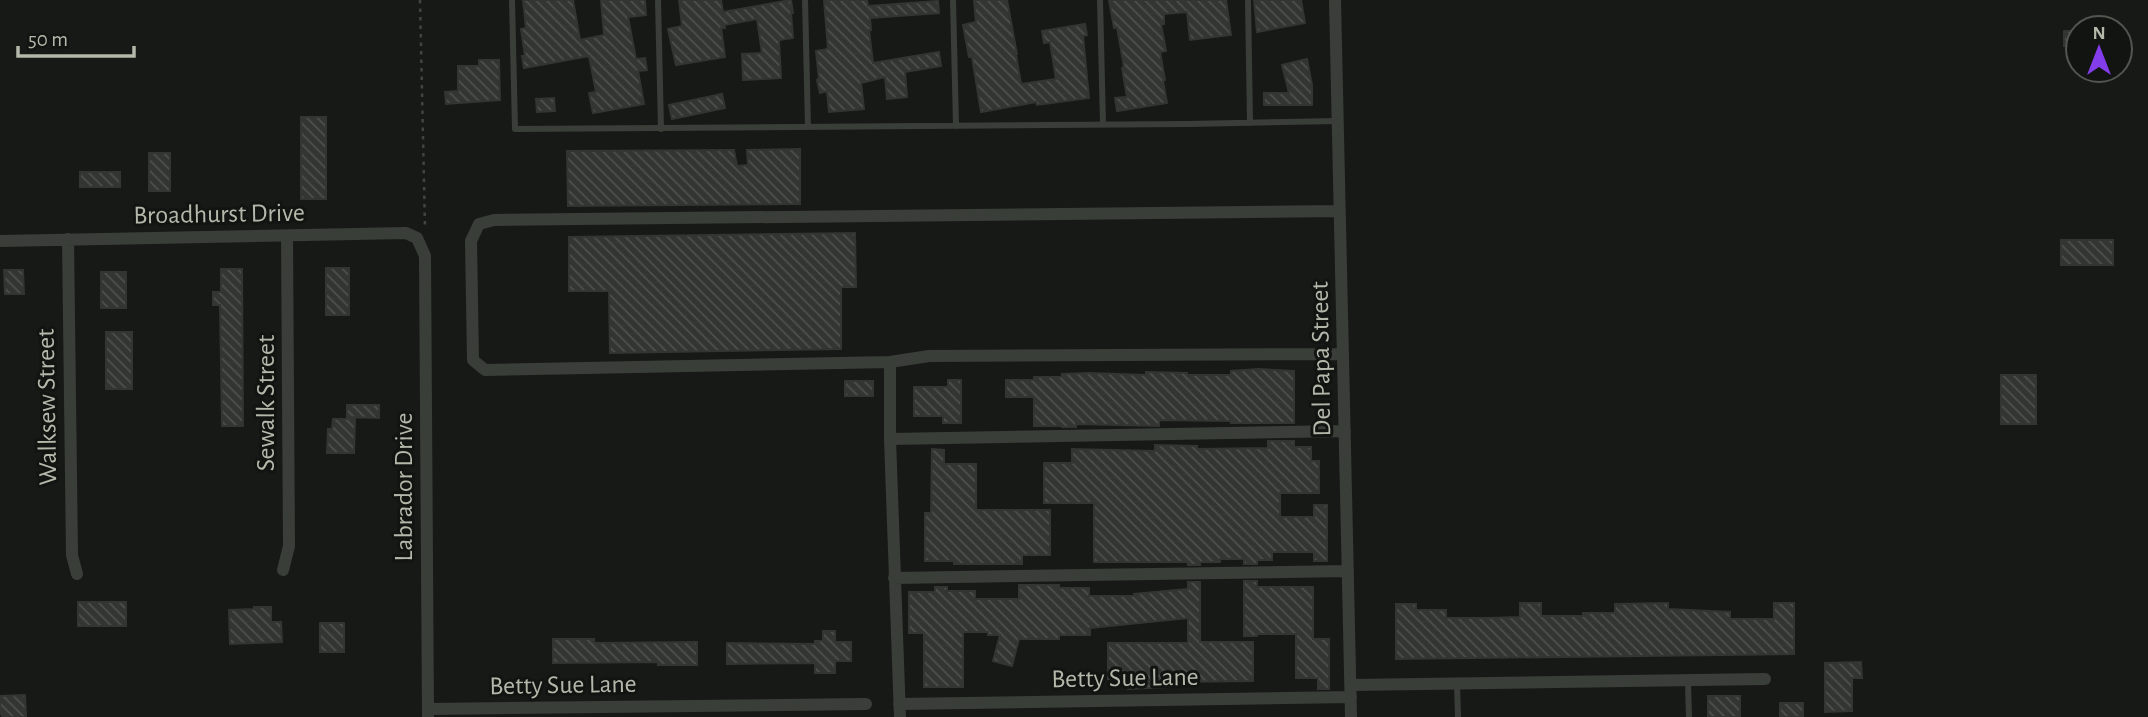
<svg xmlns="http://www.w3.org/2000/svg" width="2148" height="717" font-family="'Alegreya Sans',sans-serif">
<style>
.building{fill:url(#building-back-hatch);stroke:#323531;stroke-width:2}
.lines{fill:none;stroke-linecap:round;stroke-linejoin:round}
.path{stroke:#42453e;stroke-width:2.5;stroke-dasharray:3.5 5;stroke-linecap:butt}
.lane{stroke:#3a3e38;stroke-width:6}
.street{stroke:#3a3e38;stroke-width:12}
.labels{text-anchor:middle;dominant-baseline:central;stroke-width:6;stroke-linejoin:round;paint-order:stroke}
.street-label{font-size:26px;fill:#b2b8aa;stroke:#121412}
</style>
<defs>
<pattern id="building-back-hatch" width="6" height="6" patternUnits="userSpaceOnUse" patternTransform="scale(1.75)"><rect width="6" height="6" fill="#333532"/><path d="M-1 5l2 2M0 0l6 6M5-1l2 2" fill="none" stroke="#4e504d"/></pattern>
</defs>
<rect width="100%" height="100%" fill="#171917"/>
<path class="building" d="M523 0H573L580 40 604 35 601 0H645L646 15 628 17 636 59 645 58 647 70 638 71 644 104 593 113 589 93 596 92 589 56 524 68 522 56H525L521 29 526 28Z
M679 0H721L723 12 791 0 793 13H791L793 38 779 40 781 78 743 80 742 54 762 53 757 19 724 25 725 28H721L725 57 676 65 668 29 682 26Z
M824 0H867L868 6 938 1 939 13 870 18 871 30H869L873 63 939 52 941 66 905 72 907 97 887 99 885 77 861 83 864 109 829 112 827 91 820 93 817 80 819 79 816 51 828 49Z
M974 0H1007L1017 54 1016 55 1021 84 1056 79 1050 42 1044 43 1042 31 1085 24 1087 35 1083 36 1089 98 1037 105 1036 102 981 112 972 57H969L963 25 976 22Z
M1109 0H1226L1231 35 1190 40 1187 12 1164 14V24H1161L1166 51 1160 52 1165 80 1163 81 1167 103 1117 111 1115 98 1127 97 1122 68 1124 67 1117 27 1114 28Z
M1254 0H1301L1305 23 1257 32Z
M2064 31H2078V46H2064Z
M1307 59 1312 85V105H1264V93H1289L1282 65Z
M479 60H499L500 100 446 104 445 92 458 91V66H479Z
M722 94 725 108 672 119 669 105Z
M554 98 555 111 537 112 536 99Z
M301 117H326V199H301Z
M800 149V204L568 206 567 151 734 150 737 166 748 165 747 150Z
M149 153H170V191H149Z
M80 172H120V187H80Z
M855 233 856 287H841V349L610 353 609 291H569V237Z
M2061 240H2113V265H2061Z
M326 268H349V315H326Z
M221 269H242L243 426H222L220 305H213V292H221Z
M4 270H23L24 294H5Z
M101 272H126V308H101Z
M106 332H132V389H106Z
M1259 369 1294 371V423H1231V421L1159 420V426L1076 424V427H1062V426H1034V397H1006V380H1034V377H1062V374L1090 373 1146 375V372L1187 373V375H1231V371Z
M2001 375H2036V424H2001Z
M948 380H961V423H943V416H914V387H948Z
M845 381H873V396H845Z
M347 405H379V418L347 417Z
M333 419H355L354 453H327L328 429H332Z
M1268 441H1294V447H1311V461H1319V493H1280V517H1314V505H1327V561H1314V552H1272V560H1257V564H1244V559H1220V562H1200V565H1188V562H1094V503H1044V463H1072V449L1155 451V445L1197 446V449L1268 448Z
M932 449 944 450V464H976V510H1050V555H1022V564H954V561H925V513H931Z
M1244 581H1257V587H1313V639H1329V689H1318V678H1296V634H1257V636H1244Z
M1188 582H1200V642H1253V681L1169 682V687L1128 689V679H1108V643H1188V618L1090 628V635H1059V639H1019L1012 666 993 661 1000 635H988V632H963V687H924V633H909V592H935V587H947V591H975V599H1019V585H1059V588H1089V596H1134V594L1188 589Z
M78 602H126V626H78Z
M1520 603H1541V616H1583V613H1615V604L1668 603V609L1730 612V619H1774V603H1794V654L1396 659V604H1416V610H1446V618H1489L1520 617Z
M254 607H271V622H281L282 642 230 644 229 610 254 609Z
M320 623H344V652H320Z
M823 631H835V642H851V661H835V673H815V663L727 664V643L815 644V641H823Z
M553 639H594V643L697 642V665H658V662L553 663Z
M1861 662 1862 678H1852V711L1825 712V663Z
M25 695 26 717H2V713L0 714V696Z
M1708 696H1740V717H1708Z
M1780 703H1803V717H1780Z"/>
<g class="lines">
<path class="path" d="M420 0 425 228"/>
<path class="lane" d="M512 0 515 129 1189 124 1337 121
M658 0 661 129
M805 0 808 127
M953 0 956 126
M1100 0 1103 124
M1248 0 1250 123
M1688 682 1689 717
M1457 684 1458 717"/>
<path class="street" d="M1335 0 1351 717
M1339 211 494 220 479 224 471 241 473 360 485 370 890 362 929 356 1343 354
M68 239 72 555 77 574
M0 241 406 233 417 238 425 256 428 717
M890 362V439L900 717
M890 439 1345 431
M283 570 289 546 287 236
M894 578 1348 571
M1351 685 1765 679
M899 704 1351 697
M428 709 866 704"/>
</g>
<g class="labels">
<g class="street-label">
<text transform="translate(219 214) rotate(-1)">Broadhurst Drive</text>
<text transform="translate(1321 359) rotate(-91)">Del Papa Street</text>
<text transform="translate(266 403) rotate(-90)">Sewalk Street</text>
<text transform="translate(47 407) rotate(-91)">Walksew Street</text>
<text transform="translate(404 487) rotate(-90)">Labrador Drive</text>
<text transform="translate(1125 678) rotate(-1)">Betty Sue Lane</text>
<text transform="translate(563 685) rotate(-1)">Betty Sue Lane</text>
</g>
</g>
<g transform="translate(2099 49)"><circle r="33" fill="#121412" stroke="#52564f" stroke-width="2"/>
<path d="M0-5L12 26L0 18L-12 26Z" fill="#843deb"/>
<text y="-10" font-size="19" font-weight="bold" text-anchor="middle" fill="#b2b8aa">N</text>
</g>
<path d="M18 46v10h116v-10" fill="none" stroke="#b2b8aa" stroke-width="3.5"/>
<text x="28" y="46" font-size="21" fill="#b2b8aa" stroke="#121412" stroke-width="5" paint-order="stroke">50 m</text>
</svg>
